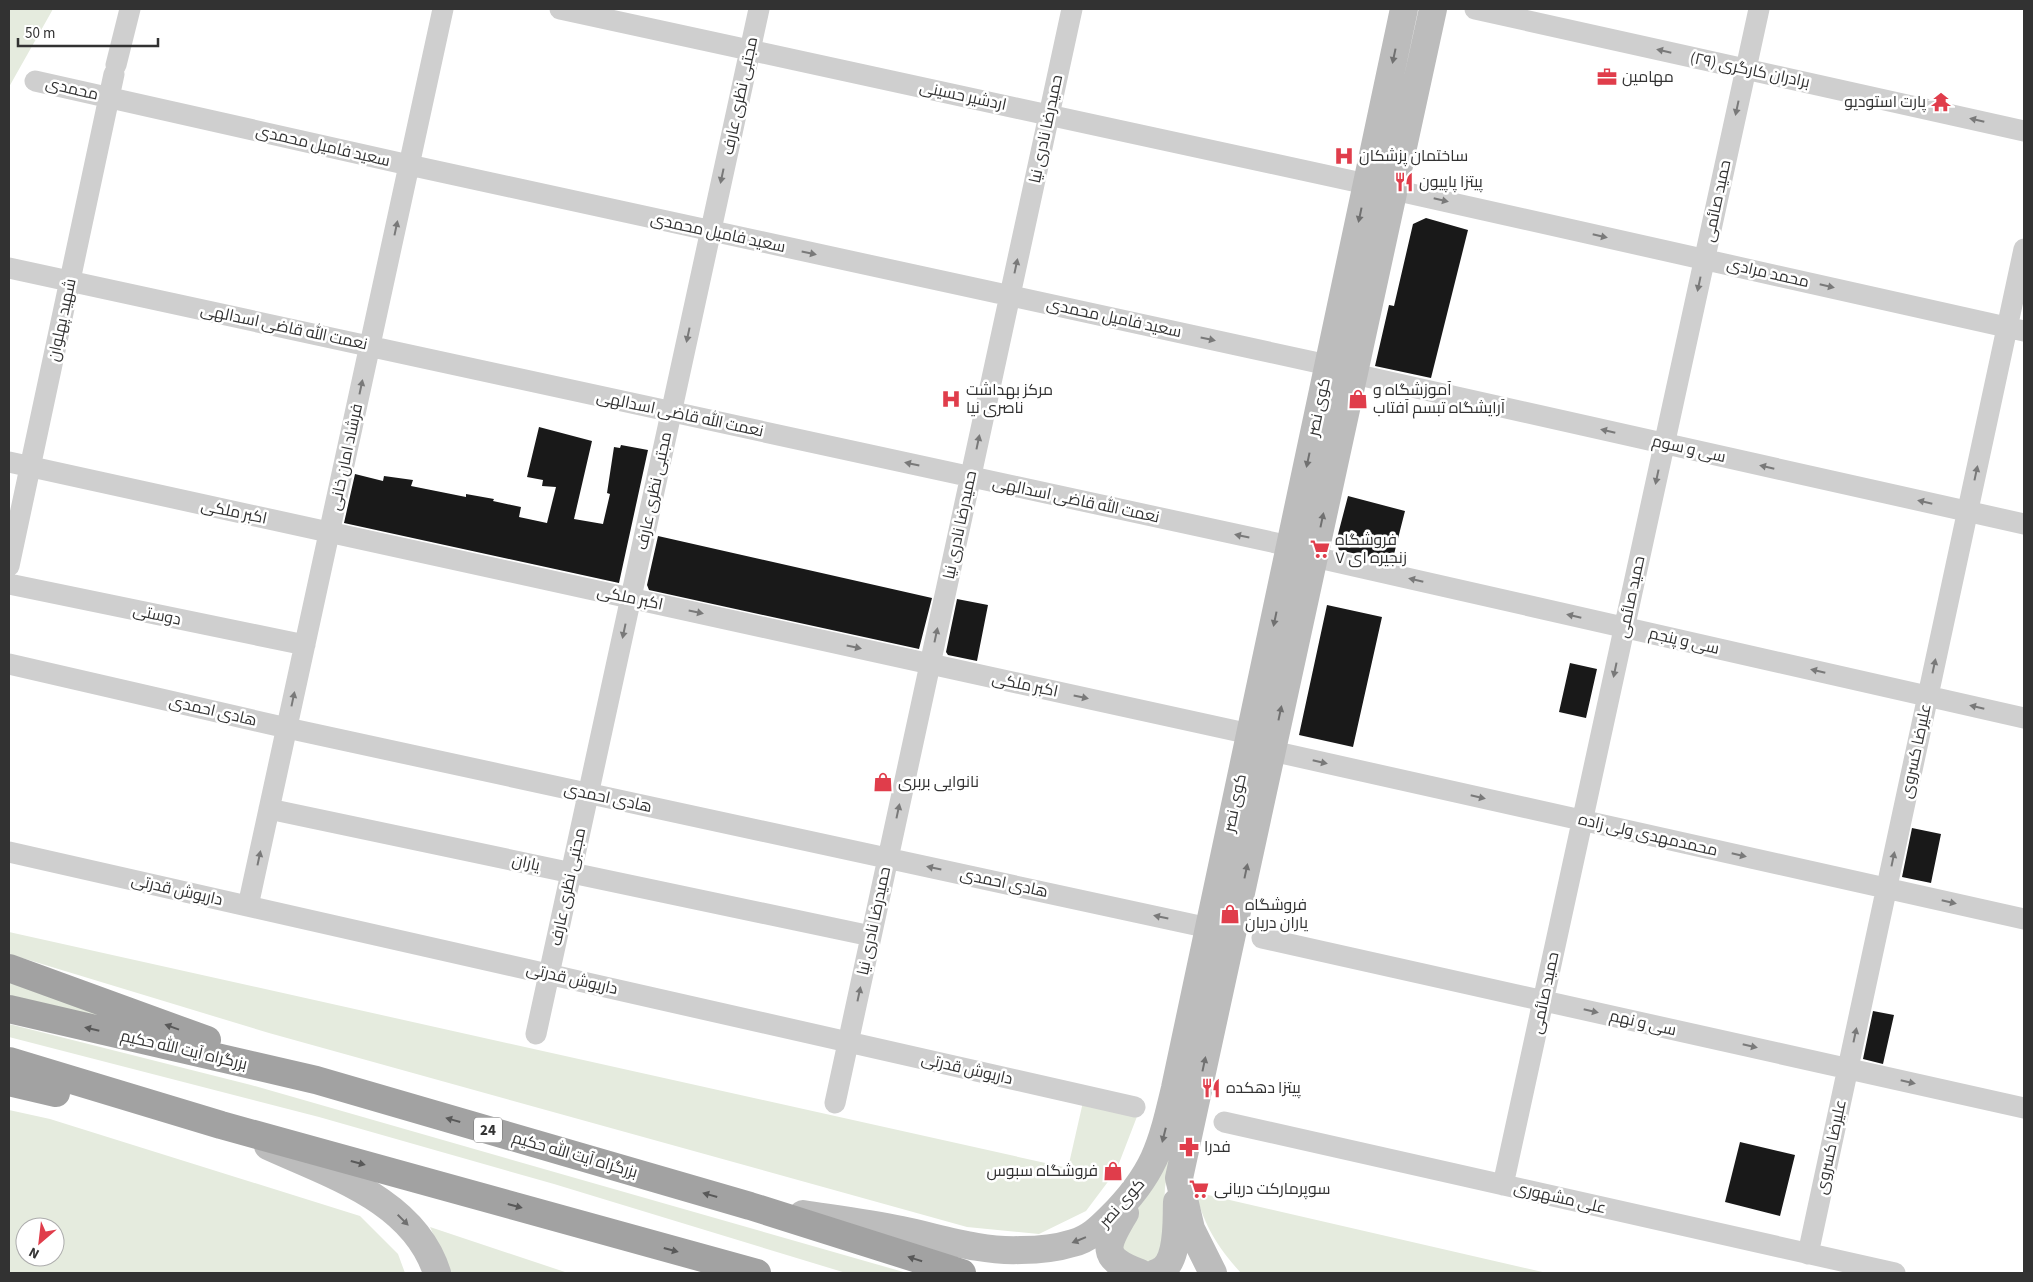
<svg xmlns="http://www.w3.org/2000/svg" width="2033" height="1282" font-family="'Source Sans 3',Cairo,sans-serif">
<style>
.green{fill:#e5ebde;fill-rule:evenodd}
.building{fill:#191919}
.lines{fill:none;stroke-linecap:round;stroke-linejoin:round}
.minor{stroke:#cfcfcf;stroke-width:21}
.secondary{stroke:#bcbcbc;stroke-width:28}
.trunk{stroke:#a2a2a2;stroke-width:28}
.oneway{fill:#797979}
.oneway2{fill:#707070}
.oneway3{fill:#595959}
.labels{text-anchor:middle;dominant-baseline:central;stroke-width:5;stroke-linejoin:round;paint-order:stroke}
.shield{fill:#fff;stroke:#707070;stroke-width:1}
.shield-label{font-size:15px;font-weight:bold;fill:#323232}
.street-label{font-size:16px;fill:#323232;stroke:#fff}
.poi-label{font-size:16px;fill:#323232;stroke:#fff;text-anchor:start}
</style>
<rect width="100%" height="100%" fill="#fff"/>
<path class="green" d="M9 9H53L9 87Z
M9 932 1068 1168 1083 1102 1138 1114 1116 1171 1086 1211 1039 1234 967 1227 269 1033 9 954Z
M9 978 211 1048 9 995Z
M9 1024 251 1085 907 1273H846L554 1184 319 1117 9 1037Z
M9 1110 50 1119 360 1216 398 1254 405 1273H9ZM25 1227H55V1257H25Z
M1174 1142 1165 1187 1162 1253 1148 1265 1123 1254 1121 1233Z
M1195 1192 1547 1273H1241C1216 1245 1206 1228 1195 1192Z
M430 1227 568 1273H450Z"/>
<path class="building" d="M1426 218 1468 230 1431 378 1375 366 1389 305 1394 306 1413 224Z
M539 427 592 441 574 519 603 524 610 494 607 493 614 447 620 448 621 445 648 450 619 583 344 523 355 474 383 481 384 476 413 480 411 486 466 497V494L494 499 493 501 521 507 519 517 547 523 556 487 542 486 543 480 527 477Z
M1348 496 1405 511 1392 562 1339 550 1336 542Z
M658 536 932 598 919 649 649 590 647 585Z
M957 599 988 605 977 661 948 655 946 652Z
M1327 605 1382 617 1353 747 1299 735Z
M1570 663 1597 669 1586 718 1559 712Z
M1912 828 1941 834 1931 883 1902 877Z
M1873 1011 1894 1015 1883 1064 1863 1059Z
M1740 1142 1795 1155 1780 1216 1725 1202Z"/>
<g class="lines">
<path class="minor" d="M560 9 1394 190 2024 331
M1475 9 2024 131
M116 65 130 9
M35 81 409 165 1328 365 1354 374 2024 524
M9 268 1290 546
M9 462 1250 734
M1314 557 2024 718
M9 566 114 74
M9 584 305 645
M9 664 287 728 1209 928
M1272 751 2024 919
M269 809 871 936
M9 852 1135 1107
M248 906 443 9
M1262 938 2024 1108
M536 1034 759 9
M835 1103 1072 9
M1224 1122 1895 1273
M1503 1185 1759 9
M1808 1254 2024 249"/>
<path class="secondary" d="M268 1146C331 1175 414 1200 437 1273
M1125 1213C1105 1246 1099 1258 1140 1273
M803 1214C836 1219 869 1223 901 1230 940 1238 981 1252 1021 1250 1038 1250 1057 1248 1073 1243 1089 1239 1100 1228 1110 1218 1155 1173 1161 1147 1175 1088L1404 9
M1156 1273C1180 1266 1176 1222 1177 1202
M1213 1273 1191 1229 1179 1178 1433 9"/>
<path class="trunk" d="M9 968 207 1040
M9 1009 316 1080 750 1206 962 1273
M9 1061 221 1125 757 1273
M9 1082 56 1093"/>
</g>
<defs><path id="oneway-solid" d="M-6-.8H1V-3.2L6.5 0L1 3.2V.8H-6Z" transform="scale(1.25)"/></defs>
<g class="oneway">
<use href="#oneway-solid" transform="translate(1664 51) rotate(-167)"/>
<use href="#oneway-solid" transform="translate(1737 108) rotate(102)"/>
<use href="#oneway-solid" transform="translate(1977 120) rotate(-167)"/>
<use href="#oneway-solid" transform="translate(722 176) rotate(102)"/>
<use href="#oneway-solid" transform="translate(1441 200) rotate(13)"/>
<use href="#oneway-solid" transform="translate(396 228) rotate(-78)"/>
<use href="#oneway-solid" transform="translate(1600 236) rotate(13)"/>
<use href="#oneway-solid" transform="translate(809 253) rotate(12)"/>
<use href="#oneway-solid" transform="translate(1016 266) rotate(-78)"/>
<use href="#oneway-solid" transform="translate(1699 284) rotate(102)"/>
<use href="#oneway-solid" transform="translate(1827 286) rotate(13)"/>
<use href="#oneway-solid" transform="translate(688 335) rotate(102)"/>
<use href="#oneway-solid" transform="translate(1208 339) rotate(12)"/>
<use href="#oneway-solid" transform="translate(361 387) rotate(-78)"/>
<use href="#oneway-solid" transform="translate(1608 431) rotate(-167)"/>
<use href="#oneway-solid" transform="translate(978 442) rotate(-78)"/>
<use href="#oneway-solid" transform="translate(912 464) rotate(-168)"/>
<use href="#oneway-solid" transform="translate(1767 467) rotate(-167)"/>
<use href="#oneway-solid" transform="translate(1976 473) rotate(-78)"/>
<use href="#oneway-solid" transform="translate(1657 477) rotate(102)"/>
<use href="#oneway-solid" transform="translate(1925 502) rotate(-167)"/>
<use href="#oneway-solid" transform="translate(1242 536) rotate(-168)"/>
<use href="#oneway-solid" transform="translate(1416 580) rotate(-167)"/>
<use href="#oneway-solid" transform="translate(696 612) rotate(12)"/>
<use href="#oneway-solid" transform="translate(1574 616) rotate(-167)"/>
<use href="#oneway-solid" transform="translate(624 631) rotate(102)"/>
<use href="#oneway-solid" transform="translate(936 635) rotate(-78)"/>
<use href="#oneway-solid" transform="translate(854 647) rotate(12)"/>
<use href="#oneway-solid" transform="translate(1934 666) rotate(-78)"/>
<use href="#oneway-solid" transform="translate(1615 670) rotate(102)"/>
<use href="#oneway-solid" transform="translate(1818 671) rotate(-167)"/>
<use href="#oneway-solid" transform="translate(1081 697) rotate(12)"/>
<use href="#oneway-solid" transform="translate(293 699) rotate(-78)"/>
<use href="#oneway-solid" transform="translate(1977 707) rotate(-167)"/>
<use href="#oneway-solid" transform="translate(1320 762) rotate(13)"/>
<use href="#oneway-solid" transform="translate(1478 797) rotate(13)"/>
<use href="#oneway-solid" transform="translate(898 811) rotate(-78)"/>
<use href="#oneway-solid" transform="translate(1739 855) rotate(13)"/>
<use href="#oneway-solid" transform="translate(259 858) rotate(-78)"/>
<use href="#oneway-solid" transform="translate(1893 859) rotate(-78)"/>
<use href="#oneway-solid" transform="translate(934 868) rotate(-168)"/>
<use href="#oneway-solid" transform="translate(1949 902) rotate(13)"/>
<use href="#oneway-solid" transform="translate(1161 917) rotate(-168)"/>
<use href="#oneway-solid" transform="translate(859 994) rotate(-78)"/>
<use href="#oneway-solid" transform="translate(1591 1011) rotate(13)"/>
<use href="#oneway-solid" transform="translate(1855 1035) rotate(-78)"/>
<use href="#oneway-solid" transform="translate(1750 1046) rotate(13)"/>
<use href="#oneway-solid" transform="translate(1908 1082) rotate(13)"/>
</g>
<g class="oneway2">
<use href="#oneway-solid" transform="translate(1394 56) rotate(102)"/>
<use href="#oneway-solid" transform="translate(1360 215) rotate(102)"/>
<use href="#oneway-solid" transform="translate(1308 460) rotate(102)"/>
<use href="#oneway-solid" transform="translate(1322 520) rotate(-78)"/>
<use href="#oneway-solid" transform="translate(1275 619) rotate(102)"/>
<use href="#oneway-solid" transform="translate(1280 713) rotate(-78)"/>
<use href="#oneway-solid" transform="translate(1246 871) rotate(-78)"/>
<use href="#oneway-solid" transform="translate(1204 1064) rotate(-78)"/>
<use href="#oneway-solid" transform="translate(1164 1135) rotate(104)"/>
<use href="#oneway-solid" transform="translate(403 1220) rotate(45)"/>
<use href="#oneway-solid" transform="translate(1079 1240) rotate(158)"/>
</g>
<g class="oneway3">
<use href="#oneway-solid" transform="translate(172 1027) rotate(-160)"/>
<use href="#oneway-solid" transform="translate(92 1029) rotate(-167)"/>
<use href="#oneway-solid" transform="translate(453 1120) rotate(-164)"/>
<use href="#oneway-solid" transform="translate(358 1163) rotate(15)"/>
<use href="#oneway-solid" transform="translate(710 1195) rotate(-164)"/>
<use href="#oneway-solid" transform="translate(515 1206) rotate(15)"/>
<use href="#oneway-solid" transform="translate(671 1250) rotate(15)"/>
<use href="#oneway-solid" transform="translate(915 1259) rotate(-162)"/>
</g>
<defs>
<symbol id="office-bare" viewBox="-9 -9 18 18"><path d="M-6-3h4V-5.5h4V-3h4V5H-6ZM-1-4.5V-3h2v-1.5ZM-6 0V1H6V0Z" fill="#e03d4b" stroke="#fff" stroke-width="2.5" paint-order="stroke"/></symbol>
<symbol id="temple-bare" viewBox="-9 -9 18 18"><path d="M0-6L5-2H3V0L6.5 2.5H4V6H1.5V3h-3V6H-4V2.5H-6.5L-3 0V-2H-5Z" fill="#e03d4b" stroke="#fff" stroke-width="2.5" paint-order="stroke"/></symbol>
<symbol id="hospital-bare" viewBox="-9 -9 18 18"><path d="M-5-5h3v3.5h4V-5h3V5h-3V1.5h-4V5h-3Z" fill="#e03d4b" stroke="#fff" stroke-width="2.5" paint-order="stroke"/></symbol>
<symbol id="restaurant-bare" viewBox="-9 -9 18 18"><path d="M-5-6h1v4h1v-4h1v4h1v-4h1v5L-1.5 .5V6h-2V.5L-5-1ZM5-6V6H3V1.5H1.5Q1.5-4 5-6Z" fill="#e03d4b" stroke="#fff" stroke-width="2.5" paint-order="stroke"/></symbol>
<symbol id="shop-bare" viewBox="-9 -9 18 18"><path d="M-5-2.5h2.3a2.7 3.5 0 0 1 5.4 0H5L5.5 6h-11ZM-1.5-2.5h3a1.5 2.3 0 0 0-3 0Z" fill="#e03d4b" stroke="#fff" stroke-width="2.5" paint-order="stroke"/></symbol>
<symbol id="supermarket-bare" viewBox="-9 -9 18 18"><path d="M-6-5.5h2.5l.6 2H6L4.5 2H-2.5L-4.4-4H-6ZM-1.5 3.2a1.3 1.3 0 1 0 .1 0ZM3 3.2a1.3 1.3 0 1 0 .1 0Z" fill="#e03d4b" stroke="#fff" stroke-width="2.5" paint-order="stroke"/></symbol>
<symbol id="pharmacy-bare" viewBox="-9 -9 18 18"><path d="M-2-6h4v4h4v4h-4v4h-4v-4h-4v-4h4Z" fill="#e03d4b" stroke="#fff" stroke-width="2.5" paint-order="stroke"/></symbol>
</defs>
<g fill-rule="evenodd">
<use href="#office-bare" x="1593" y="63" width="28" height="28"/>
<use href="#temple-bare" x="1927" y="88" width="28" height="28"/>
<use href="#hospital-bare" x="1330" y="142" width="28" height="28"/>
<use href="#restaurant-bare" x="1390" y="168" width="28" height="28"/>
<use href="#hospital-bare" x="937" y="385" width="28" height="28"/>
<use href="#shop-bare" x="1344" y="385" width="28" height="28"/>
<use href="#supermarket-bare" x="1306" y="535" width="28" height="28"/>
<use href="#shop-bare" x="869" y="768" width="28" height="28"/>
<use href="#shop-bare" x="1216" y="900" width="28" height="28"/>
<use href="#restaurant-bare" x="1197" y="1074" width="28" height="28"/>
<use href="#pharmacy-bare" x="1175" y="1133" width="28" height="28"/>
<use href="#shop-bare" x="1099" y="1157" width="28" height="28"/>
<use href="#supermarket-bare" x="1185" y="1175" width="28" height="28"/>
</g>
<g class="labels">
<rect class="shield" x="474" y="1117.5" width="28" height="25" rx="4"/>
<g class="shield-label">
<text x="488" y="1130">24</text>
</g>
<g class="street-label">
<text transform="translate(1750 70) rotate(12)">برادران کارگری (۲۹)</text>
<text transform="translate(72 89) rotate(13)">محمدی</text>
<text transform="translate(740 96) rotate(-78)">مجتبی نظری عارف</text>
<text transform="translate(963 96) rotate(12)">اردشیر حسینی</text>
<text transform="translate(1046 129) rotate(-78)">حمیدرضا نادری نیا</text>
<text transform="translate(323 146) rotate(13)">سعید فامیل محمدی</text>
<text transform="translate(1717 201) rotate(-78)">حمید صائمی</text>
<text transform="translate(718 233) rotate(12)">سعید فامیل محمدی</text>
<text transform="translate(1768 273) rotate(13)">محمد مرادی</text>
<text transform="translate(1114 318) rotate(12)">سعید فامیل محمدی</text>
<text transform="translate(62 320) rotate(-78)">شهید پهلوان</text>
<text transform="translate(284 327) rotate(12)">نعمت الله قاضی اسدالهی</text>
<text transform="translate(1319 407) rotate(-78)">کوی نصر</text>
<text transform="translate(680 414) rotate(12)">نعمت الله قاضی اسدالهی</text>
<text transform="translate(1689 449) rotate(13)">سی و سوم</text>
<text transform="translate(346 457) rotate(-78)">فرشاد امان خانی</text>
<text transform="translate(654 491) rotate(-78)">مجتبی نظری عارف</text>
<text transform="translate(1076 500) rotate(12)">نعمت الله قاضی اسدالهی</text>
<text transform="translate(234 512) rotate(12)">اکبر ملکی</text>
<text transform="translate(960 525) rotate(-78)">حمیدرضا نادری نیا</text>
<text transform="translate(1631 597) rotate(-78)">حمید صائمی</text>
<text transform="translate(630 598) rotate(12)">اکبر ملکی</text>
<text transform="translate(157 615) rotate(12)">دوستی</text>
<text transform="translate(1684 641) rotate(13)">سی و پنجم</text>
<text transform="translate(1025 685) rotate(12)">اکبر ملکی</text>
<text transform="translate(213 711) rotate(13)">هادی احمدی</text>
<text transform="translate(1916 751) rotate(-78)">علیرضا کسروی</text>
<text transform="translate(608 798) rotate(12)">هادی احمدی</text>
<text transform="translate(1235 803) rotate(-78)">کوی نصر</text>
<text transform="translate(1648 835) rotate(13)">محمدمهدی ولی زاده</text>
<text transform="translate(526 863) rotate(12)">یاران</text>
<text transform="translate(1004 883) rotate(12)">هادی احمدی</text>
<text transform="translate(568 887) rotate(-78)">مجتبی نظری عارف</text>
<text transform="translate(177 890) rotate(13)">داریوش قدرتی</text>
<text transform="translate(874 921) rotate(-78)">حمیدرضا نادری نیا</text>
<text transform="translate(572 979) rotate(13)">داریوش قدرتی</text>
<text transform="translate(1545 993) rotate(-78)">حمید صائمی</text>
<text transform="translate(1643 1023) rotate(13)">سی و نهم</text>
<text transform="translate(184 1050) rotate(13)">بزرگراه آیت الله حکیم</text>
<text transform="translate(967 1069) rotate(13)">داریوش قدرتی</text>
<text transform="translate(1831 1147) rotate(-78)">علیرضا کسروی</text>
<text transform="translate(575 1155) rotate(16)">بزرگراه آیت الله حکیم</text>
<text transform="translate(1560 1198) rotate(13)">علی مشهوری</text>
<text transform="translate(1122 1203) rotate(-48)">کوی نصر</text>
</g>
<g class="poi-label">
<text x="1622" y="77">مهامین</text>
<text x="1926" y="102" text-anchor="end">پارت استودیو</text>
<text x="1359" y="156">ساختمان پزشکان</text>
<text x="1419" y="182">پیتزا پاپیون</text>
<text x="966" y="390">مرکز بهداشت<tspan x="966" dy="18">ناصری نیا</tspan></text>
<text x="1373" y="390">آموزشگاه و<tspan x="1373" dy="18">آرایشگاه تبسم آفتاب</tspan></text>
<text x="1335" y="540">فروشگاه<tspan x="1335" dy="18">زنجیره ای ۷</tspan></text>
<text x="898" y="782">نانوایی بربری</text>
<text x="1245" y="905">فروشگاه<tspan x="1245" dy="18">یاران دریان</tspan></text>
<text x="1226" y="1088">پیتزا دهکده</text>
<text x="1204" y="1147">فدرا</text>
<text x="1098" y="1171" text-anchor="end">فروشگاه سبوس</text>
<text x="1214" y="1189">سوپرمارکت دریانی</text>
</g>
</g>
<rect width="2033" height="1282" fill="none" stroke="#323232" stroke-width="20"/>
<g transform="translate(40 1242) rotate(208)"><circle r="24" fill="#ffffff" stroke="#adadad"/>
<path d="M0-4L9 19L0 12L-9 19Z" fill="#e03d4b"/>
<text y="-8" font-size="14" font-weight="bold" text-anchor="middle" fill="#323232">N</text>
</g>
<path d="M18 38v8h140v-8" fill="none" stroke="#323232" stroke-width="2.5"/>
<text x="25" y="38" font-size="15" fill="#323232" stroke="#ffffff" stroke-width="4" paint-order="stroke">50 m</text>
</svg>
